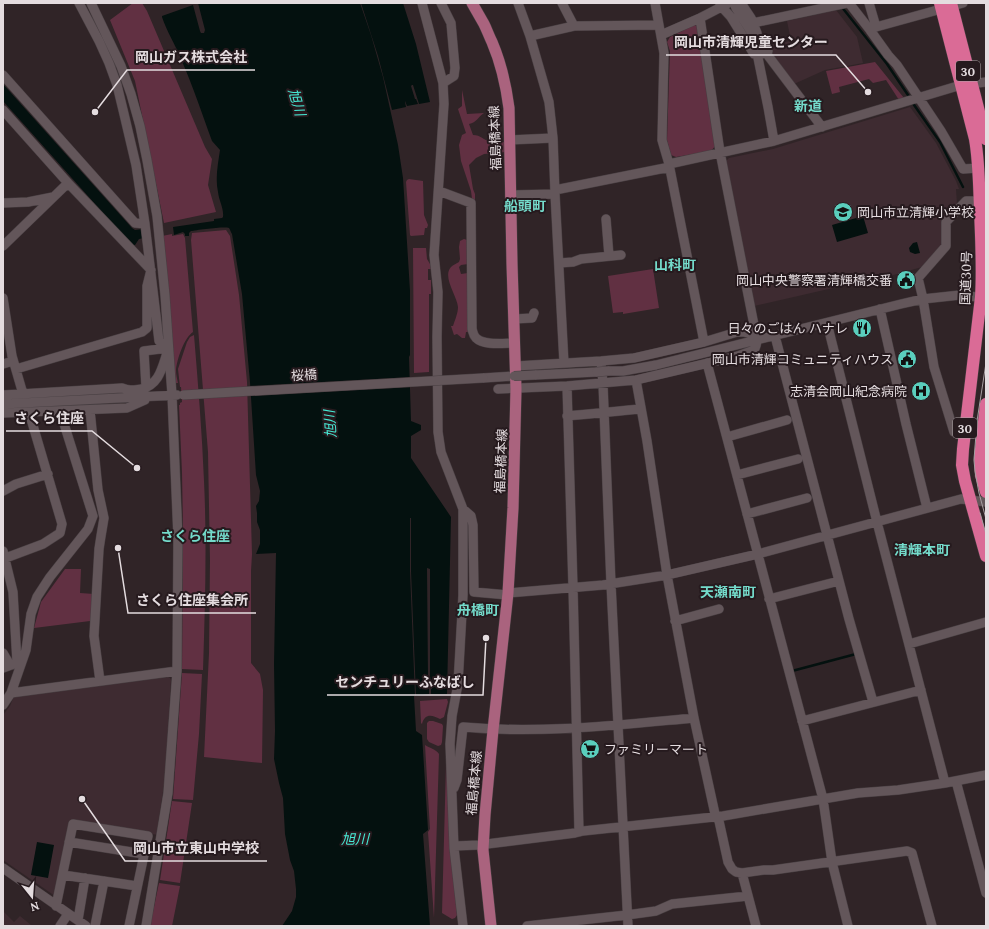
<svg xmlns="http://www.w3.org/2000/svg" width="989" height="929" font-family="Lora,'Noto Sans JP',serif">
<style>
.built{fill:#3e2b31}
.green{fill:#613042}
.water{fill:#04110f}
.pier{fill:#302427}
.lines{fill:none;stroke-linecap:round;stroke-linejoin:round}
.stream{stroke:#04110f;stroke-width:2.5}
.minor-casing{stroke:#483f42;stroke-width:10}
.major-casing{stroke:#483f42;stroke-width:12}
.highway-casing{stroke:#483f42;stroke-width:13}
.minor{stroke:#63565a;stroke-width:9}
.major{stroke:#aa637e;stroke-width:11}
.highway{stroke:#da6b96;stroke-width:12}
.tram{stroke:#a69da0;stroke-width:1}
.minor-bridge-casing{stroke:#483f42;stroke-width:10;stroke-linecap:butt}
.minor-bridge{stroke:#63565a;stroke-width:9}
.labels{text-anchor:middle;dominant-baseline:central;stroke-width:4;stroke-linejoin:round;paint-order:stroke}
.shield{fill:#261a1e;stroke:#aba2a5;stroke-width:1}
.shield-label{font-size:12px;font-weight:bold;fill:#e4dcdf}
.street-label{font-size:13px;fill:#e4dcdf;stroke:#261a1e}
.poi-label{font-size:13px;fill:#e4dcdf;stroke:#261a1e;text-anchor:end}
.water-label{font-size:14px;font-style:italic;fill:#46e9d4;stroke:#261a1e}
.neighbourhood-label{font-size:14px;font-weight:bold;fill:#74dbcb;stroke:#261a1e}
.leader{fill:none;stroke:#e4dcdf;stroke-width:1.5}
.callout-dot{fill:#e4dcdf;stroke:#261a1e;stroke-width:1.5}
.callout-label{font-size:14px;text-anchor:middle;font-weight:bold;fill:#e4dcdf;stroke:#261a1e;stroke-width:4;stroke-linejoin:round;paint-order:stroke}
</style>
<rect width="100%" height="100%" fill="#302427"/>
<path class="built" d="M836 10 857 37 863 63 825 70 794 84 766 46 791 41 787 21Z
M910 107 936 143 956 181 959 189H956L957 204 943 245 922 267 868 282 833 288 754 306 726 161 729 158 773 149Z
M168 677 170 678 171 680 165 779 158 824V835L71 820 55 896 3 860V715L10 706 14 696Z
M3 911 14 922 20 916 31 925 30 926H3Z"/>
<path class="green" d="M133 3H142L147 11 205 147 212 159 208 185 216 212 164 223 135 81 110 20Z
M694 25 698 26 716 145 711 151 676 157 671 155 667 140 670 51 667 42 670 37Z
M875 62 904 98 899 100 886 80 873 83 869 79 839 87 840 92 832 94 826 71Z
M462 90 467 114 484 113C477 118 477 122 469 124L473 135C481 135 483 140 491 142 496 143 501 142 505 142V152L484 154 476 158 469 165 473 189 475 194V222L471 191 461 161 459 145 462 135 466 133 458 109 462 106Z
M409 179 423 181 424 215 428 225 427 228H425L424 235 411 236 410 235 406 182 407 180Z
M226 230 230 236 239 295 247 382 252 554 251 571V663L260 674 263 690 262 763 204 757 209 653 210 560 208 452 191 240 192 233Z
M172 234V236L183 234 185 238 193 332C184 338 177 359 176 370 176 374 177 379 178 383H176L162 236Z
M464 239 467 240 468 264 461 265 459 267 461 274 468 273V332H466L465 338H462L457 334 454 335 451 326H453C455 320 458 313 458 307 457 296 442 277 451 267 453 265 457 263 459 262L460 259 459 247 460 241Z
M413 248H426L427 259 430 264 431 269H428V280H431V294H429V372L414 373Z
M653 269 659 308 623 314V312L613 313 608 276Z
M194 335C198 384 202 432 204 481 207 544 205 607 203 670L182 669 183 529 182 473 179 405H180V403L182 402 181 387H180L178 369 187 342 190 337Z
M65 569H81L80 593 94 594 93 617 90 621 34 628 41 602Z
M182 673 202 674 199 734 193 800 173 799Z
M447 699 448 702 444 717 440 719C432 715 425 713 422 724L421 723 420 701Z
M429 721H433L442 724 443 726 442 742 441 745 438 746 429 742 427 739V723Z
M425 745C429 748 436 749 439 754L434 918 428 832 430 829Z
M446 765 457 915 455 918 452 919 442 913Z
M172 801 192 803 180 883 160 880Z
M159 883 180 886 172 926H150Z"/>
<path class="water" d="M198 3H360L371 35 383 77 398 145 403 178 405 210 410 291V355L409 357 411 421 421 425V430L411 436V458L451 517 447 694H431V689H432V680L430 679V569L427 568 428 679 427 680V689H429V694L416 696 411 571V518H410V571L415 696H414L416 731 422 735 428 830 423 834 430 926H282L292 911 296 897V889L294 871 290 860 285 834 283 798 279 783 274 759 275 731 274 664 276 553 256 554 260 544V530L257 522V513L256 506 259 501 260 491 256 475 250 382 242 294 232 234C231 233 230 229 229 228 225 226 197 230 191 231L189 233V236H185V234L183 232 174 235 173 227 214 221V219L222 218 223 217C224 208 219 201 218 192 215 178 218 164 220 150L212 141C202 114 193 86 181 59 175 44 167 32 162 17V16L193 5 200 31 201 33H204L205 30Z
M361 3H403L416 44 430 102 419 104 413 85H412L411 86 415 99H416L418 104 407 106 405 101V102L406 107 392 110 378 56Z
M3 84 132 228 135 230 143 229 144 238 139 239 135 245H129V242L3 101Z
M863 216 868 233 837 242 832 225Z
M917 242 920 253 915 254 910 252 909 248 913 243Z
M37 842 54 845 48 878 31 875Z"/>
<path class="pier" d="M411 377 412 387 249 396 248 386Z"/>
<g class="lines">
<path class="stream" d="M841 6 887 64 910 98
M912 102 940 142 963 187
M792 671 856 654"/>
<defs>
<path id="minor" d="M79 3 99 41 109 63 117 85 124 114 136 165 145 224 159 341 168 348
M91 3 121 66 131 94 140 126 147 160 157 216 165 295 172 395 178 538 177 671 168 793 146 926
M422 3 443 83 444 104 434 255 438 292 437 337 438 432 441 452 463 509V595L458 684 452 716 450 744 454 848 463 926
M441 3 451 23 455 68 454 76 443 83
M518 3 530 36 549 102 553 138 555 194 564 363
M562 3 574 26
M655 3 664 53 662 140 669 164 704 342
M724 3 720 5 731 17 754 54H762L768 51 767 50
M734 3 736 8 757 41 822 127
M741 3 751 18 757 33
M849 3 870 30 888 55 897 65 941 131 963 169 979 168
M869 3 876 27
M748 24 847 3
M870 30 876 27 963 3
M661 35 700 18 727 4
M530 36 574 26 659 25
M757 48V53L768 107 774 141
M3 75 135 223 145 224
M3 110 68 183 151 270 147 286V328L142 332 16 369
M509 140 553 138
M669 164 774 141 961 85 986 82
M555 190 670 167
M439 191 471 203 472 329C473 332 473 335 476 338 484 346 504 343 515 343
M510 195 555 194
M3 203 28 202 53 197
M606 219 609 256
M3 246 68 183
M559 263 573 262 581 259 621 255
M3 298 12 356 23 394
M880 309 906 424 927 508
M514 319 532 318 534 313
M827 323 877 522 945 783
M775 336 849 619 873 702
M601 361 603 384 611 584 628 926
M707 363 823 799 832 862 848 926
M3 364 13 361
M516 366 601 361 634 358 704 342 737 332H744L749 333 757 340
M608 371H623L656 365 901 304 923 299 960 295 986 298
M535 375 597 372
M483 378 514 376
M636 380 647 441 667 575 694 718 715 814 719 821 728 862 732 869 736 872 742 873 764 870H773L907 851 912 853 932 926
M567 386 573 587 579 832
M146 388 144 351 168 348
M498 389 567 386 636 380 738 356 754 350C759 342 756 334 754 325L720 152 700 18
M3 395 122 388C130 391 133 390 141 389 159 385 162 368 167 353
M3 404 177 395
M90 410 98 490 104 518 101 536 99 549 94 636 100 681
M3 413 127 408 145 400
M567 416C592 414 617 411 641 409
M964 436 954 432 934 367 923 299 918 278 946 246V222L966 201H980
M727 437 787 420
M737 475 798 459
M3 491 16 484 48 474
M463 509 471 516 473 525 474 592 508 595
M747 514 807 498
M3 551 13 592 17 663
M3 559 43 544 60 533 62 524 29 412
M508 593 603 585 667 575 758 554 961 499 986 502
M769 599 839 581
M675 621 719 609
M909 644 986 622
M3 653 10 665
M3 668 22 661
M11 693 177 671
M3 705 11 693 26 650 31 614 37 597 50 577 88 529 93 516 60 411
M802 721 921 690
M956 781 986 893
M454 788 457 780 463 727C540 734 617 725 694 718
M69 842 144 854
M454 846 479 845 575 833 583 831 723 816 858 793 898 790 945 783 986 775
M3 868 86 926
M742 873 756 926
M63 875 137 886
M56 906 73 824 148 836 129 926
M78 920 85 878
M60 926 68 914
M95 926 104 881
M527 926 627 915 656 911 672 904 748 896"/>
<path id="major" d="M472 3C476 10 480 17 484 24 487 30 489 36 492 42 501 63 506 85 509 108L512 264 516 389 513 508 508 593 493 730 485 815 483 850 491 926"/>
<path id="highway" d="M940 3 975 139C979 162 979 185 980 209 981 238 983 268 981 297L963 449 962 465 965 481 986 556
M951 3 986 139
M986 404 980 458 981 475 986 492"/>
</defs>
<use href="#minor" class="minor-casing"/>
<use href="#major" class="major-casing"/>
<use href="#highway" class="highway-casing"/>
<use href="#minor" class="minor"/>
<use href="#major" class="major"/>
<use href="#highway" class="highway"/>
<path class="tram" d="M986 363 977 421 974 460 975 471 979 493 986 519
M980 513 986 534"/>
<defs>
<path id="minor-bridge" d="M597 372 608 371
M514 376 535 375
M183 395 483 378"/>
</defs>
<use href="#minor-bridge" class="minor-bridge-casing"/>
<use href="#minor-bridge" class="minor-bridge"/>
</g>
<defs>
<symbol id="school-disc" viewBox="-11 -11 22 22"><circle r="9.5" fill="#5acebd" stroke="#261a1e"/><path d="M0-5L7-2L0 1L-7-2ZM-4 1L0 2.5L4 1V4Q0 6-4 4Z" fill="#111"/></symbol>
<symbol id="civic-disc" viewBox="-11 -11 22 22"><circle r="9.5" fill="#5acebd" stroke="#261a1e"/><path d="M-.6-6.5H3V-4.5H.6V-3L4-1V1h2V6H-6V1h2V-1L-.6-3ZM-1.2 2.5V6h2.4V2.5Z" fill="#111"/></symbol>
<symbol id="restaurant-disc" viewBox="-11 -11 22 22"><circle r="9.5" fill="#5acebd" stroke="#261a1e"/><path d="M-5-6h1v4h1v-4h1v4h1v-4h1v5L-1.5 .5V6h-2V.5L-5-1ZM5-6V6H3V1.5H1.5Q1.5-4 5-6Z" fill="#111"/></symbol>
<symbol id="hospital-disc" viewBox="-11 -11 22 22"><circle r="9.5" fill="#5acebd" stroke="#261a1e"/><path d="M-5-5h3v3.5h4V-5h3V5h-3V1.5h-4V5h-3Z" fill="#111"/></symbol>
<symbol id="supermarket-disc" viewBox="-11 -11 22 22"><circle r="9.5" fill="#5acebd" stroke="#261a1e"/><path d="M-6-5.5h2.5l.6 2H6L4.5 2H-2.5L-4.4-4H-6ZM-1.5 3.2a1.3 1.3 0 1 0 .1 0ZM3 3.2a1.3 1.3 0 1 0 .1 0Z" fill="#111"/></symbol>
</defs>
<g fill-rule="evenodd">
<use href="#school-disc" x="832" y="201" width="22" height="22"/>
<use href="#civic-disc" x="895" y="269" width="22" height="22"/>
<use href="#restaurant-disc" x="851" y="317" width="22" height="22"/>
<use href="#civic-disc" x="896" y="348" width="22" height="22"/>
<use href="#hospital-disc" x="910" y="380" width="22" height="22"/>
<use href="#supermarket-disc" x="579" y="738" width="22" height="22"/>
</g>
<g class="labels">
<g class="shield">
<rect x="956" y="61" width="24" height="20" rx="3"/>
<rect x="953" y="418" width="24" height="20" rx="3"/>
</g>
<g class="shield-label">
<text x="968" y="71">30</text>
<text x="965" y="428">30</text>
</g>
<g class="street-label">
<text transform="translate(495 138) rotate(-92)">福島橋本線</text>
<text transform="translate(966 278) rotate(-88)">国道30号</text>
<text transform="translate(304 375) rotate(-3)">桜橋</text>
<text transform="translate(501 461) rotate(-88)">福島橋本線</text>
<text transform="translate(474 783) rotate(-85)">福島橋本線</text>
</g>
<g class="poi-label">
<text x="857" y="212" text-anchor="start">岡山市立清輝小学校</text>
<text x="892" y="280">岡山中央警察署清輝橋交番</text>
<text x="848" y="328">日々のごはん ハナレ</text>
<text x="893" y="359">岡山市清輝コミュニティハウス</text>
<text x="907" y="391">志清会岡山紀念病院</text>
<text x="604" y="749" text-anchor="start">ファミリーマート</text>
</g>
<g class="water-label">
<text transform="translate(297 102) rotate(74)">旭川</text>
<text transform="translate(330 424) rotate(-94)">旭川</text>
<text x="355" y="839">旭川</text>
</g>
<g class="neighbourhood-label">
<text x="808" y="106">新道</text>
<text x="525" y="206">船頭町</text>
<text x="675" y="265">山科町</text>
<text x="195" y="536">さくら住座</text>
<text x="922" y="550">清輝本町</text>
<text x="728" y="592">天瀬南町</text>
<text x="478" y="610">舟橋町</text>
</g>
</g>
<path class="leader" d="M868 92L836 55H666M95 112L127 70H255M137 468L92 431H6M118 548L128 613H256M486 638L483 695H327M82 799L125 861H267"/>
<g class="callout-dot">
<circle cx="868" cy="92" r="4"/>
<circle cx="95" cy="112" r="4"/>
<circle cx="137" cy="468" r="4"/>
<circle cx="118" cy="548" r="4"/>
<circle cx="486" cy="638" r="4"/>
<circle cx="82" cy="799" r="4"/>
</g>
<g class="callout-label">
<text x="751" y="47">岡山市清輝児童センター</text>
<text x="191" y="62">岡山ガス株式会社</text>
<text x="49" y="423">さくら住座</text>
<text x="192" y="605">さくら住座集会所</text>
<text x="405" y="687">センチュリーふなばし</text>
<text x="196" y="853">岡山市立東山中学校</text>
</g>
<rect width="989" height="929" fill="none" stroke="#e4dcdf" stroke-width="8"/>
<g transform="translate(32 897) rotate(163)" stroke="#261a1e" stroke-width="3" paint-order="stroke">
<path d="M0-3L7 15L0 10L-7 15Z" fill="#e4dcdf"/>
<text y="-6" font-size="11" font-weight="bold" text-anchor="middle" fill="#e4dcdf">N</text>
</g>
</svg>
